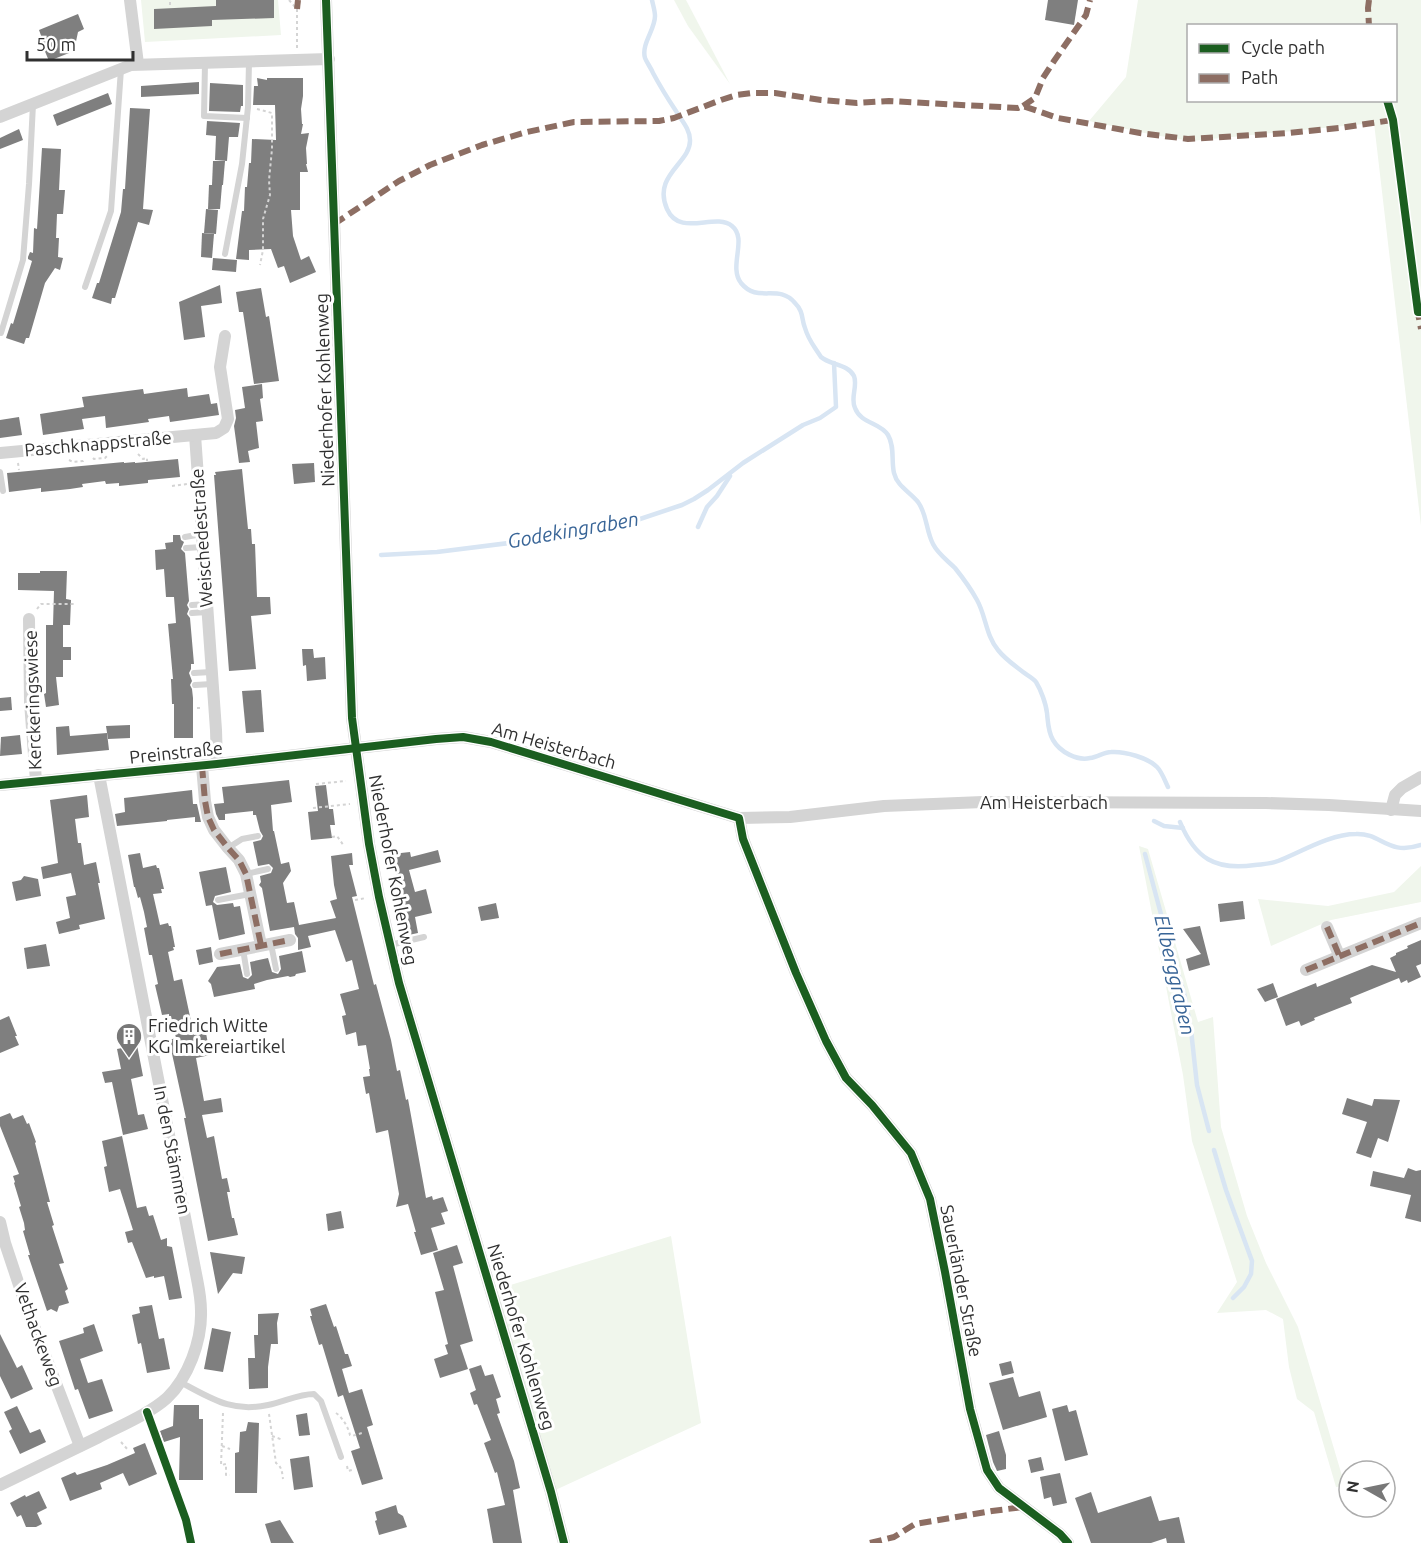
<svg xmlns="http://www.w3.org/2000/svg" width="1421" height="1543" font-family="Ubuntu,sans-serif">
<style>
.green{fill:#f0f6ec;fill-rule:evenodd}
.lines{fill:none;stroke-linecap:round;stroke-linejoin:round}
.stream{stroke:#d8e5f3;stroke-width:4.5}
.building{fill:#7f7f7f}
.path{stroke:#d4d4d4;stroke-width:2;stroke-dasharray:3 3;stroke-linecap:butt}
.lane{stroke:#d4d4d4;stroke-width:6}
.street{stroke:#d4d4d4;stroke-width:12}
.quiet{stroke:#8d6e63;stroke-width:6;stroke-dasharray:12 6;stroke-linecap:butt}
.cycleway-casing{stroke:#fff;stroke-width:11}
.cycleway{stroke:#1b5e20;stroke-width:8}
.labels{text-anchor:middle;stroke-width:6;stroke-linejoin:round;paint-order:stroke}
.street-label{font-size:18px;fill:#303030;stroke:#fff}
.poi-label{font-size:18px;fill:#303030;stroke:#fff;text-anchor:start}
.water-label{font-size:20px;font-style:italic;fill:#396597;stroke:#fff}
</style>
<rect width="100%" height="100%" fill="#fff"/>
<!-- green -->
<g class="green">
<path d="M 141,0 L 278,0 L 281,35 L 145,42 Z"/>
<path d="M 674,0 L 686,0 L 730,84 L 688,26 Z"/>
<path d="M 1138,0 L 1421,0 L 1421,526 L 1374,123 L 1191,141 L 1154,135 L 1089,121 L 1126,77 ZM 1188,26 L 1396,26 L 1396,100 L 1188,100 Z"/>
<path d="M 1139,846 L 1148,849 L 1198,1022 L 1213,1017 L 1221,1127 L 1247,1216 L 1266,1263 L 1298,1327 L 1345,1486 L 1336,1487 L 1314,1412 L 1297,1399 L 1289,1367 L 1283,1319 L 1266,1310 L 1217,1313 L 1237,1282 L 1192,1141 L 1183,1075 Z"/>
<path d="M 1421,866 L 1421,902 L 1331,920 L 1271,946 L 1258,899 L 1328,906 L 1394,892 Z"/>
<path d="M 671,1236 L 701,1423 L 551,1492 L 491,1291 Z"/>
</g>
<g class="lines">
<!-- stream -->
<g class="stream">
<path d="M 652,0 C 653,5 655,11 655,16 C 655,30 641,44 645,58 C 647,63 651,68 653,73 C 660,86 668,99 676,111 C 681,120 690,129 690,140 C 691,163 652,175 667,209 C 680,238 715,212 732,226 C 748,239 728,266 741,283 C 758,304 778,283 795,303 C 804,312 801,318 805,328 C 807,335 811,342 815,348 C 817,351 819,354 821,357 C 830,365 848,364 854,376 C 858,386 850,398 855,408 C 861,424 880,422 888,435 C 895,447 891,460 894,473 C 897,486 910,492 918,502 C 927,514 926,531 933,544 C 938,554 947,560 955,568 C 963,578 971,589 977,600 C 986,616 986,636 998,650 C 1005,659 1014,665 1023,672 C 1027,675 1033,678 1036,682 C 1041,690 1046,704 1047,713 C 1048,722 1048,732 1053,740 C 1060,752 1077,761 1090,758 C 1098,757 1104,752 1111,752 C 1125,751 1148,758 1157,767 C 1162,772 1165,781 1168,787"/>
<path d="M 698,527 L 707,507 L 717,496 L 730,476"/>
<path d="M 381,555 L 437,552 L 533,540 L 619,526 L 682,505 L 694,499 L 708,490 L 743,463 L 803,425 L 820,418 L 836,407 L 834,363"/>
<path d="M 1154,821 L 1164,826 L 1183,828"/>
<path d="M 1180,822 C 1195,858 1215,871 1255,865 C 1263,864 1271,864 1278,861 C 1301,852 1330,834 1356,834 C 1382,833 1387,856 1421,845"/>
<path d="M 1145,854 L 1171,952 L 1184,993 L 1191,1030 L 1197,1085 L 1209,1131"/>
<path d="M 1214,1150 L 1226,1190 L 1252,1261 L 1251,1274 L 1244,1287 L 1233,1298"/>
</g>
</g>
<!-- building -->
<g class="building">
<path d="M 216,0 L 274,0 L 274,18 L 212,20 L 212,26 L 154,29 L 154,9 L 216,6 Z"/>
<path d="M 1048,0 L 1078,0 L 1074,25 L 1045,20 Z"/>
<path d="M 78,14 L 84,29 L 78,32 L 74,51 L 49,61 L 41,42 L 43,41 L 39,30 Z"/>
<path d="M 257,78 L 267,80 L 267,78 L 303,78 L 303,96 L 301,109 L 302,124 L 303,124 L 301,134 L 309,133 L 306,148 L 307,164 L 306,164 L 308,172 L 300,172 L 300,210 L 291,210 L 293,236 L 301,260 L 309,256 L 316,272 L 290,283 L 284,266 L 278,268 L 271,249 L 249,250 L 249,260 L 236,259 L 242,211 L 244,211 L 245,187 L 247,187 L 249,163 L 251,163 L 252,139 L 276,140 L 275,105 L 253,105 L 254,86 L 258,86 Z"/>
<path d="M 199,82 L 199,94 L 141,97 L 141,86 Z"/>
<path d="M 210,83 L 243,85 L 243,106 L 241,106 L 240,112 L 209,111 Z"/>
<path d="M 108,93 L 112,104 L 57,126 L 53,115 Z"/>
<path d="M 130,108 L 150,109 L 143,209 L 153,210 L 149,225 L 138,222 L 115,298 L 112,298 L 111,304 L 92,298 L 97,283 L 99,283 L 121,212 L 123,189 L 125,189 Z"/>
<path d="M 207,121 L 240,123 L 238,137 L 229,137 L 227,161 L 215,160 L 216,136 L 206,135 Z"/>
<path d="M 19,129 L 23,140 L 0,149 L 0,138 Z"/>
<path d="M 42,148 L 61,149 L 59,190 L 65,190 L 63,214 L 57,214 L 56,238 L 59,238 L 58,257 L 63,258 L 60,270 L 55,268 L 45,283 L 29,338 L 26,338 L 24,344 L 6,338 L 11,323 L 13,324 L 32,261 L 28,259 L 28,257 L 30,252 L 33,253 L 34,228 L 37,229 Z"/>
<path d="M 213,161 L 225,161 L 223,185 L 212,185 Z"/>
<path d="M 209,185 L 222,185 L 220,209 L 208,209 Z"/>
<path d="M 206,209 L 218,210 L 216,234 L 204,233 Z"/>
<path d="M 202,233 L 214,234 L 212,258 L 201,257 Z"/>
<path d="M 213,258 L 237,260 L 236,272 L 212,270 Z"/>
<path d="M 220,285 L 222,303 L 201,306 L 205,337 L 184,340 L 179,302 Z"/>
<path d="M 261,288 L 266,317 L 269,316 L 279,381 L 254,384 L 243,312 L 239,312 L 236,292 Z"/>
<path d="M 262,384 L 263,398 L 260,399 L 263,421 L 256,422 L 259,448 L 248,451 L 250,462 L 239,463 L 234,426 L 236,418 L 235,410 L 245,408 L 242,387 Z"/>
<path d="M 187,388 L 188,397 L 209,394 L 211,404 L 217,403 L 219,415 L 170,422 L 169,416 L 148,419 L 149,422 L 106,428 L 105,416 L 82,419 L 84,429 L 43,435 L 40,414 L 84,407 L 82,397 L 143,389 L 144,394 Z"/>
<path d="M 19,417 L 22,435 L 0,438 L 0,420 Z"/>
<path d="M 178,459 L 180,477 L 148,480 L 148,483 L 119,486 L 119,483 L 106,484 L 105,481 L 82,484 L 83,487 L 70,489 L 41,492 L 41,488 L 9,492 L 7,473 L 124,462 L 124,463 L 135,462 L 135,463 Z"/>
<path d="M 314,463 L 315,482 L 294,484 L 292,464 Z"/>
<path d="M 242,469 L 248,529 L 251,529 L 252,544 L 255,544 L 257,597 L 270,597 L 271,614 L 251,616 L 256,669 L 229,671 L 214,475 L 216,475 L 215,472 Z"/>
<path d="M 173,535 L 180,535 L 181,540 L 184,542 L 181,549 L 185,553 L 189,601 L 187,605 L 189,609 L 187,614 L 190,618 L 194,664 L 191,664 L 191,669 L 189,673 L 192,681 L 190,685 L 192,689 L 193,698 L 193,738 L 174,738 L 174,704 L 172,704 L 171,679 L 173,679 L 168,624 L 176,623 L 174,597 L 166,597 L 164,569 L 156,570 L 155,550 L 166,549 L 165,543 L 173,542 Z"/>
<path d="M 40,571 L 67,571 L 66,599 L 71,600 L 70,625 L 63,625 L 63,647 L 71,647 L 71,660 L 63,660 L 63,677 L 56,677 L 59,705 L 46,707 L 44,694 L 46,693 L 46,625 L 53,625 L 54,591 L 18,590 L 18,573 L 40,573 Z"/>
<path d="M 302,649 L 313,649 L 314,658 L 325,657 L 326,679 L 307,681 L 306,665 L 303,666 Z"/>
<path d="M 261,690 L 264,732 L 246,733 L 242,691 Z"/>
<path d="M 11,697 L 12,710 L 0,711 L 0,698 Z"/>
<path d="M 130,725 L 130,738 L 108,739 L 106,726 Z"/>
<path d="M 69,726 L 70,736 L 107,733 L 109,750 L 57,755 L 56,727 Z"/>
<path d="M 20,735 L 22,754 L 0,756 L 1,737 Z"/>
<path d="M 289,780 L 292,802 L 271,805 L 273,831 L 274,831 L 281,864 L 289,862 L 291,871 L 283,883 L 287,903 L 294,902 L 299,925 L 336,918 L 330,901 L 337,899 L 334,885 L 331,856 L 352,853 L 353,865 L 349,865 L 357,896 L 352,897 L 374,985 L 376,984 L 391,1040 L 397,1071 L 400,1070 L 406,1100 L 408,1099 L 426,1198 L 432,1196 L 433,1200 L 443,1197 L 448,1211 L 441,1213 L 445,1224 L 431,1228 L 438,1250 L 421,1255 L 414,1232 L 416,1232 L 408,1204 L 396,1207 L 399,1194 L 388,1130 L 376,1133 L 369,1093 L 366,1094 L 363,1077 L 370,1076 L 369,1069 L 370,1069 L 366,1045 L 358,1046 L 356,1032 L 346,1035 L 342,1016 L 346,1015 L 340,994 L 359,989 L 352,960 L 346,962 L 335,930 L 308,936 L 311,947 L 298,950 L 298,938 L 295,934 L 294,927 L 270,931 L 262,888 L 259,885 L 261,882 L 260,876 L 271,873 L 273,868 L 269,864 L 258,866 L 253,842 L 261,840 L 263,836 L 260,831 L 256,815 L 253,815 L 253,811 L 225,814 L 225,820 L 219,820 L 216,814 L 214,804 L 224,803 L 222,787 Z"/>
<path d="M 326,785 L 329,809 L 333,809 L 335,825 L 330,825 L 332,838 L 311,840 L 308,812 L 318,811 L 315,786 Z"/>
<path d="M 192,790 L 193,804 L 197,804 L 201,822 L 195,822 L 195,817 L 167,820 L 167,821 L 117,826 L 115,814 L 125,812 L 124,798 Z"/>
<path d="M 87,795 L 89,817 L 75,819 L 78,843 L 81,843 L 84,865 L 96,862 L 100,883 L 98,883 L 105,919 L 79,925 L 80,929 L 59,934 L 56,922 L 70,918 L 66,897 L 76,895 L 71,873 L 43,879 L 41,867 L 58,863 L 50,800 Z"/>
<path d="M 438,850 L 441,862 L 409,870 L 415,892 L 426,889 L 432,913 L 415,917 L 418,933 L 399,937 L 395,920 L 401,919 L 393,883 L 398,882 L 392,854 L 410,852 L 411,857 Z"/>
<path d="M 140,853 L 143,868 L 156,865 L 157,868 L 159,868 L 164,889 L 161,889 L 162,893 L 153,894 L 160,925 L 168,923 L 169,926 L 171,926 L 175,947 L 173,947 L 174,950 L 168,952 L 174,981 L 182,979 L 194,1035 L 206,1033 L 210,1055 L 196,1058 L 204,1101 L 221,1098 L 223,1112 L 202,1115 L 207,1138 L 214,1136 L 222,1179 L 227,1178 L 230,1192 L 227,1192 L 232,1218 L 234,1218 L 238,1235 L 208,1241 L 184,1118 L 186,1118 L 169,1040 L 176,1038 L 171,1016 L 169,1016 L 169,1014 L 162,1015 L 155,985 L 158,984 L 152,955 L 149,955 L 144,928 L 147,927 L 144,912 L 140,897 L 138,898 L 135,887 L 134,887 L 128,855 Z"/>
<path d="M 226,867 L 231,892 L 215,896 L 213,902 L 217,905 L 233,903 L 234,907 L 240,906 L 245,934 L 219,940 L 212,905 L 206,906 L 199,872 Z"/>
<path d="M 24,876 L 38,879 L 41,896 L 16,901 L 12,882 L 21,880 Z"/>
<path d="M 1243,901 L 1245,919 L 1220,922 L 1218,904 Z"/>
<path d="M 496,903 L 499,918 L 481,921 L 478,907 Z"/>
<path d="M 1200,926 L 1210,965 L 1189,971 L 1186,959 L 1201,954 L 1183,929 Z"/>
<path d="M 1421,940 L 1421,964 L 1416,966 L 1421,977 L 1408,983 L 1407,980 L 1401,983 L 1399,978 L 1350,998 L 1352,1003 L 1314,1018 L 1315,1020 L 1301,1026 L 1299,1021 L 1286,1026 L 1276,999 L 1316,983 L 1317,987 L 1372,965 L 1396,972 L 1390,958 L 1396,955 L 1396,953 L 1408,948 L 1407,946 Z"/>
<path d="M 46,944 L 50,966 L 27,969 L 24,948 Z"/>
<path d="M 211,947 L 213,962 L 199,965 L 196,950 Z"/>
<path d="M 302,951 L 306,972 L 296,974 L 295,976 L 290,977 L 288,976 L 267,980 L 254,984 L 255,989 L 214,997 L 211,984 L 208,981 L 217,967 L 240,964 L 243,977 L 248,979 L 252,975 L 250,962 L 268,958 L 272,972 L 278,974 L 281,969 L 279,956 Z"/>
<path d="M 1273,983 L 1278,997 L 1265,1002 L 1257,989 Z"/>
<path d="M 9,1016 L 17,1036 L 15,1036 L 19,1045 L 0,1053 L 0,1020 Z"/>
<path d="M 137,1045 L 143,1076 L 131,1079 L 138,1115 L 144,1114 L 148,1129 L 123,1135 L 112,1082 L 105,1083 L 102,1072 L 121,1069 L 117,1049 Z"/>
<path d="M 1347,1098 L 1372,1106 L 1374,1099 L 1400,1100 L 1388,1142 L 1378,1138 L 1371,1158 L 1356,1153 L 1367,1122 L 1342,1114 Z"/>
<path d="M 10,1113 L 13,1119 L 23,1115 L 27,1124 L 29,1123 L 36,1142 L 35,1143 L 50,1202 L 47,1202 L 54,1225 L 52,1226 L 64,1263 L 59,1264 L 68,1289 L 65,1291 L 69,1303 L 59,1306 L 57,1312 L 51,1309 L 47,1311 L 28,1255 L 30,1255 L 23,1231 L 25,1230 L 24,1223 L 19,1207 L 21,1206 L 14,1183 L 15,1182 L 13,1176 L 19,1174 L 0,1126 L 0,1117 Z"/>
<path d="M 122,1136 L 137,1208 L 146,1206 L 149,1216 L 153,1215 L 161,1240 L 167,1238 L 167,1246 L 172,1247 L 182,1298 L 169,1300 L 164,1276 L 154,1278 L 154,1276 L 146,1278 L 132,1242 L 128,1243 L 125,1232 L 133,1230 L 120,1189 L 109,1192 L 104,1167 L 107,1166 L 102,1141 Z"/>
<path d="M 1408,1168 L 1416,1171 L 1421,1170 L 1421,1222 L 1405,1218 L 1411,1195 L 1370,1186 L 1373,1171 L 1404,1178 Z"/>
<path d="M 341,1211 L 344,1228 L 328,1231 L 326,1214 Z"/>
<path d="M 457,1245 L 463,1263 L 453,1266 L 473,1341 L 460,1345 L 468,1369 L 440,1378 L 434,1359 L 448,1354 L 445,1345 L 448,1344 L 435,1292 L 444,1290 L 433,1253 Z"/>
<path d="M 210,1252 L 245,1257 L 242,1274 L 233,1273 L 218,1294 Z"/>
<path d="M 326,1304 L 334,1327 L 336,1326 L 345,1354 L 348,1354 L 352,1366 L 342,1369 L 349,1393 L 362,1389 L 373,1425 L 367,1427 L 383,1479 L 362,1485 L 351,1451 L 360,1448 L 343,1395 L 338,1397 L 322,1344 L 319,1345 L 310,1316 L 312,1316 L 310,1309 Z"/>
<path d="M 152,1305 L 159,1339 L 164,1338 L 170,1369 L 147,1373 L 141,1343 L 138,1344 L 132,1315 L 140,1313 L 139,1307 Z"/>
<path d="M 279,1313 L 277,1323 L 278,1344 L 271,1344 L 268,1367 L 268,1388 L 249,1389 L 248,1358 L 255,1358 L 254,1335 L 258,1335 L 258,1314 Z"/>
<path d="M 94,1324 L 103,1351 L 80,1359 L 88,1383 L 102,1379 L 113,1411 L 89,1419 L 78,1389 L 75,1390 L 59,1341 L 84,1333 L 83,1328 Z"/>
<path d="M 212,1328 L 231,1332 L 223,1372 L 204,1369 Z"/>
<path d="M 0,1334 L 17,1368 L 22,1365 L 33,1389 L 11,1399 L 0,1376 Z"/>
<path d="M 1011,1361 L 1014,1373 L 1002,1376 L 999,1364 Z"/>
<path d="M 481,1365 L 485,1376 L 493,1374 L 501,1397 L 496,1399 L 500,1413 L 497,1414 L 514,1461 L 520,1488 L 513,1490 L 522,1543 L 493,1543 L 487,1509 L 505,1505 L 497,1472 L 495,1473 L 484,1443 L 491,1440 L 477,1404 L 474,1405 L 470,1393 L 476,1390 L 469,1369 Z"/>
<path d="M 1013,1377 L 1019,1397 L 1040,1391 L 1047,1417 L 1003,1430 L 989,1383 Z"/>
<path d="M 174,1405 L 199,1405 L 199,1419 L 203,1419 L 203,1480 L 179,1480 L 180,1437 L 164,1442 L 160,1431 L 173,1426 Z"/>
<path d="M 1067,1405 L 1069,1412 L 1076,1410 L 1088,1455 L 1065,1461 L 1052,1409 Z"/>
<path d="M 17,1406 L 30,1433 L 40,1429 L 46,1442 L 20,1454 L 9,1431 L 12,1429 L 4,1412 Z"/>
<path d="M 307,1413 L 310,1435 L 299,1436 L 296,1415 Z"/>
<path d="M 248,1422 L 259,1423 L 257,1493 L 235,1493 L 235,1453 L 239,1452 L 240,1432 L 246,1431 Z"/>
<path d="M 999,1431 L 1006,1455 L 1006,1469 L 997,1471 L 993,1462 L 986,1435 Z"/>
<path d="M 145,1443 L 157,1474 L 129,1486 L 123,1473 L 100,1483 L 102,1489 L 70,1501 L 61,1478 L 75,1472 L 77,1475 L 107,1465 L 135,1453 L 133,1448 Z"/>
<path d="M 309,1456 L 313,1487 L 294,1490 L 290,1459 Z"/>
<path d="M 1041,1457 L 1044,1470 L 1031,1473 L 1028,1460 Z"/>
<path d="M 1060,1473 L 1067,1503 L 1053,1506 L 1051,1497 L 1044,1499 L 1040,1477 Z"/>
<path d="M 39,1491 L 47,1508 L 37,1513 L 42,1524 L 36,1527 L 26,1527 L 21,1515 L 17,1517 L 10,1503 L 25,1495 L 26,1497 Z"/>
<path d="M 1091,1492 L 1098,1513 L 1151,1496 L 1159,1521 L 1179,1517 L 1185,1543 L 1167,1543 L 1166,1538 L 1151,1543 L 1091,1543 L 1075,1498 Z"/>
<path d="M 396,1505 L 398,1513 L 403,1516 L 407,1527 L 379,1535 L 375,1521 L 377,1520 L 375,1512 Z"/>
<path d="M 280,1520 L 294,1543 L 271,1543 L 265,1524 Z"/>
</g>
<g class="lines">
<!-- path -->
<g class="path">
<path d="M 289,0 L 297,9 L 297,48"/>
<path d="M 170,5 L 170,0"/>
<path d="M 257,109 L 272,113 L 272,149 L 269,180 L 270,195 L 263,219 L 263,250 L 260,265"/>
<path d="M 138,454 L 143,459 L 147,458 L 147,461"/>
<path d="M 93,458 L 94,459 L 105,458 L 107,456"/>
<path d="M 69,460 L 73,462 L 83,461 L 85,459"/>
<path d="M 18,463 L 19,470"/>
<path d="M 172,486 L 187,484"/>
<path d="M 37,609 L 41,604 L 74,604"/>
<path d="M 197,708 L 203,708"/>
<path d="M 316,784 L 346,781"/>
<path d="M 313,808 L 350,804"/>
<path d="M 332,837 L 337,836 L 344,846"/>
<path d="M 355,900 L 366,898"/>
<path d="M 223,1413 L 221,1465 L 226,1464 L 226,1475 L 230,1475"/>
<path d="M 336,1413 C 343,1418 348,1427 350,1435 L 352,1436 L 362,1433"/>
<path d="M 269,1414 L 276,1463 C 282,1467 282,1472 283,1479"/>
<path d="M 272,1436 L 283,1440"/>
<path d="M 121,1442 L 129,1451"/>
<path d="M 222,1446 L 230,1449"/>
<path d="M 347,1466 L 348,1471 L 352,1470"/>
</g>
<!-- lane -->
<g class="lane">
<path d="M 205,63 L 204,116 L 247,118"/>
<path d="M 225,254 L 242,164 L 248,107 L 249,62"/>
<path d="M 85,287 L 111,211 L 121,69"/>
<path d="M 1,333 L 23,260 L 29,184 L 33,104"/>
<path d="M 0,472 L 3,491"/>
<path d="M 185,537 L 202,534"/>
<path d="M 186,548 L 202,547"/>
<path d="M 192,605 L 207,604"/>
<path d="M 192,613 L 207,612"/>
<path d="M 194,673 L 211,672"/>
<path d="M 195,685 L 212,684"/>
<path d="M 228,848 L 242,839 L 258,836"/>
<path d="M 246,874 L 268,869"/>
<path d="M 218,900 L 250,894"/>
<path d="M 271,944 L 276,969"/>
<path d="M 390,945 L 424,937"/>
<path d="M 243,949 L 247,974"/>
<path d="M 180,1382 C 211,1398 231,1413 268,1405 C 284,1402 298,1394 314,1394 L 321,1401 L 341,1457"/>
</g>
<!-- street -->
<g class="street">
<path d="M 130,0 L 138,64"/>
<path d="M 326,0 L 352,718 L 369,844 L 379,897 L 399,983 L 551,1492 L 564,1543"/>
<path d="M 0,117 L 131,65 L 329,59"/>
<path d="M 195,435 L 216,730 L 217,764"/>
<path d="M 0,453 L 216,433 L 224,428 L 228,419 L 220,367 L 225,336"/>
<path d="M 29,619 L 30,702 L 36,781"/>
<path d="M 202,766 L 205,801 L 208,817 L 214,830 L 228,848 L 239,860 L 246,874 L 261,945"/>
<path d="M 0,785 L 217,764 L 436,739 L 463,737 L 491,742 L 739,818 L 790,817 L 884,806 L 983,802 L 1266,803 L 1329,805 L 1421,811"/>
<path d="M 1391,810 L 1395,795 L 1402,788 L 1421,777"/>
<path d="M 739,818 L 743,839 L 796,973 L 826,1041 L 846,1078 L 872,1105 L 911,1153 L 930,1199 L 945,1272 L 970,1409 L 987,1470 L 999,1488 L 1060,1534 L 1068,1543"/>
<path d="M 1327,927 L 1339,955"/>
<path d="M 220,954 L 290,940"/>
<path d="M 1306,970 L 1421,923"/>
<path d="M 0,1222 L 5,1243 L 25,1303 L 80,1446"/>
<path d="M 0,1485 C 33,1469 66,1453 99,1437 C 120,1426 149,1414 167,1398 C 188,1378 202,1341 201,1311 C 201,1300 199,1289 197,1279 L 99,775"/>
</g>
<!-- quiet -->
<g class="quiet">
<path d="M 1369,0 L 1368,8 L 1369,26"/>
<path d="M 297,9 L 298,0"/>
<path d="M 1023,106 L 1035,98 L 1043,78 L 1054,61 L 1086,15 L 1090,0"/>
<path d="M 334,224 L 399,181 L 430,165 L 482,145 L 527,132 L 574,122 L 659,121 L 674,118 L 721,100 L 737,95 L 752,93 L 775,93 L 821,100 L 857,103 L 889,101 L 1018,108 L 1023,106 L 1058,118 L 1140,133 L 1188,139 L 1288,133 L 1339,128 L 1393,120"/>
<path d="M 1417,308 L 1421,329"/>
<path d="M 202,766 L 205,801 L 208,817 L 214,830 L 228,848 L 239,860 L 246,874 L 261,945"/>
<path d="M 1327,927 L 1339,955"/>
<path d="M 220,954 L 290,940"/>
<path d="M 1306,970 L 1421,923"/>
<path d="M 870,1543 L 894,1537 L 915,1524 L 992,1511 L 1023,1507"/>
</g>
<!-- cycleway casing -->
<g class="cycleway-casing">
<g id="cycleway">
<path d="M 326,0 L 352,718 L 369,844 L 379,897 L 399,983 L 551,1492 L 564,1543"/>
<path d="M 1387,100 L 1393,120 L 1418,312 L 1421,312"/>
<path d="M 0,785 L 217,764 L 436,739 L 463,737 L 491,742 L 739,818 L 743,839 L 796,973 L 826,1041 L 846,1078 L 872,1105 L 911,1153 L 930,1199 L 945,1272 L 970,1409 L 987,1470 L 999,1488 L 1060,1534 L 1068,1543"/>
<path d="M 147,1412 L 186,1520 L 191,1543"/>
</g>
</g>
<!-- cycleway -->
<use href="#cycleway" class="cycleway"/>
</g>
<!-- icons -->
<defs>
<g id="building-pin" transform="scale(1.35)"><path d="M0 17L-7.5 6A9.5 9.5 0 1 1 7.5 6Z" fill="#787878" stroke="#fff"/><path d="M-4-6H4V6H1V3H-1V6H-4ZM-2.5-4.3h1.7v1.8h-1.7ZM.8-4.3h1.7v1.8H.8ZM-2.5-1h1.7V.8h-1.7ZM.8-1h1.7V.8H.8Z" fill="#fff"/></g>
</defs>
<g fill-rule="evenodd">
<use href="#building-pin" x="129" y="1036"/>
</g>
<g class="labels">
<!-- street labels -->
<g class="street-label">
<text transform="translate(325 390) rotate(-92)" y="6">Niederhofer Kohlenweg</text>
<text transform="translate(98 444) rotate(-5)" y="6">Paschknappstraße</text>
<text transform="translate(202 538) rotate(-94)" y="6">Weischedestraße</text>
<text transform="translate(33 700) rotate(-92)" y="6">Kerckeringswiese</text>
<text transform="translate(554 746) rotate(16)" y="6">Am Heisterbach</text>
<text transform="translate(176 753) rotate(-6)" y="6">Preinstraße</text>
<text x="1044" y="809">Am Heisterbach</text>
<text transform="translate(393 870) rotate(79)" y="6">Niederhofer Kohlenweg</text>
<text transform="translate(172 1150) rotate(79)" y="6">In den Stämmen</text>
<text transform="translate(961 1281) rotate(79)" y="6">Sauerländer Straße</text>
<text transform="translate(38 1335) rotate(70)" y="6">Vethackeweg</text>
<text transform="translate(521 1337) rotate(73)" y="6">Niederhofer Kohlenweg</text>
</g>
<!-- poi labels -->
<g class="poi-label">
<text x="148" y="1032">Friedrich Witte<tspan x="148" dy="21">KG Imkereiartikel</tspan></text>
</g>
<!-- water labels -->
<g class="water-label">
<text transform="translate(573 530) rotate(-10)" y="7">Godekingraben</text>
<text transform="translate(1175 975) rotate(77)" y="7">Ellberggraben</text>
</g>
</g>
<!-- legend -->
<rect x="1187" y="24" width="210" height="78" fill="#ffffff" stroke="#acacac" stroke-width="1.5"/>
<rect x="1199" y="44" width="30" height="9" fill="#1b5e20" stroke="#acacac" stroke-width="1.5"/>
<text x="1241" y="54" font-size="18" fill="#303030">Cycle path</text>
<rect x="1199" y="74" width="30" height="9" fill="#8d6e63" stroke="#acacac" stroke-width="1.5"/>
<text x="1241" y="84" font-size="18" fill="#303030">Path</text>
<!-- north arrow -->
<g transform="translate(1367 1489) rotate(279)"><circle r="28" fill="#ffffff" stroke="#acacac" stroke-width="1.5"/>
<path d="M0-4.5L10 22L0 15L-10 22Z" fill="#787878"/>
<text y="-9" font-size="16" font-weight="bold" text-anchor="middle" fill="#303030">N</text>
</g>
<!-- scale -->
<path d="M27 51v9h106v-9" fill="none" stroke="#303030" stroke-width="3"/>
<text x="36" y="51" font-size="18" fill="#303030" stroke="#ffffff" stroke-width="4.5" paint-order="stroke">50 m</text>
</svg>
